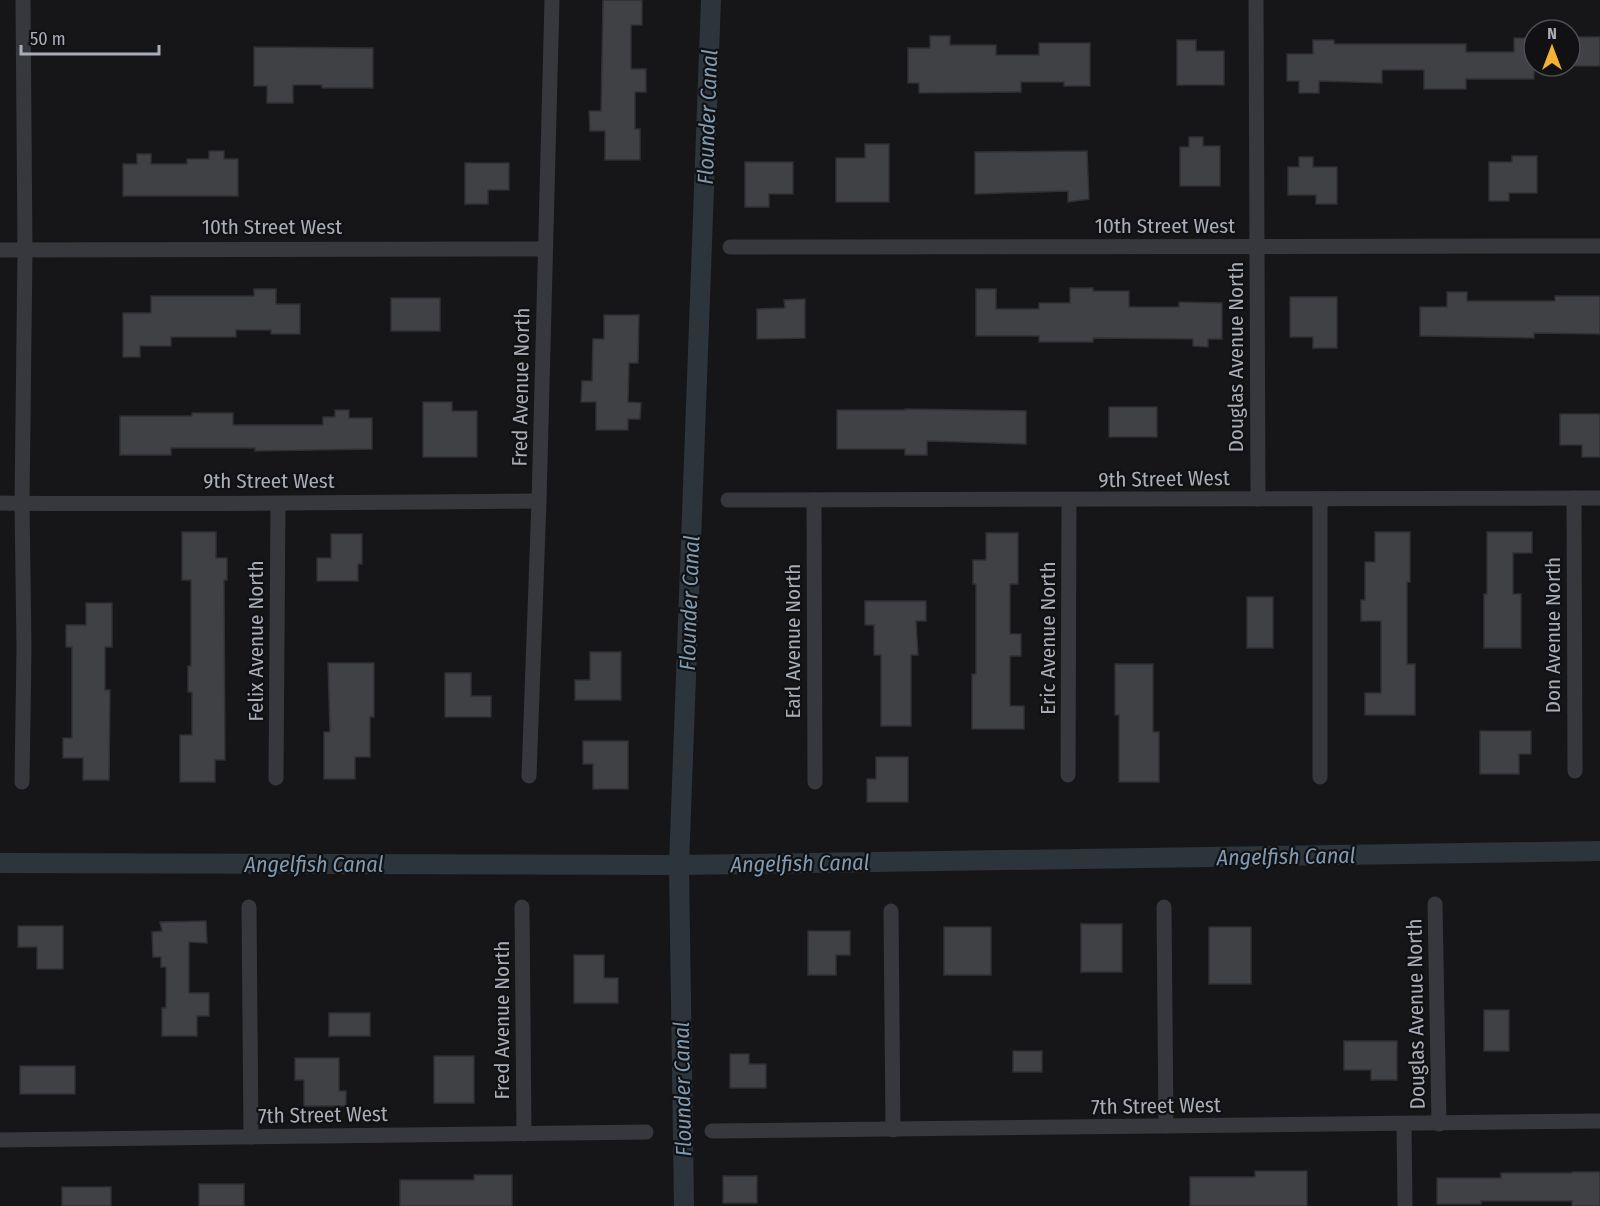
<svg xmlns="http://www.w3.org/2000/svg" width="1600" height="1206" font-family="'Fira Sans Condensed',sans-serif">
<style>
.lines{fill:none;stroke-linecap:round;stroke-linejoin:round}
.canal{stroke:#2c353c;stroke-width:20}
.building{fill:#404145;stroke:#303034;stroke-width:1.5}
.street{stroke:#37383d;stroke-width:15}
.labels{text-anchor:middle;stroke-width:4.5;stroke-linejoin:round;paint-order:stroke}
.street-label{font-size:21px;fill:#a8adb8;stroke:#111113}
.water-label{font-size:22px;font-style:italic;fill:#7f9bb3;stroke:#111113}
</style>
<rect width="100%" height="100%" fill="#161618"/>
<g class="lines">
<!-- canal -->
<g class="canal">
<path d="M 0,863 L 679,865 L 1600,851"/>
<path d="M 684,1206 L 679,865 L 711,0"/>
</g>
</g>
<!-- building -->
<g class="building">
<path d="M 603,0 L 642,0 L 642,25 L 631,25 L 631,69 L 646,69 L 646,92 L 635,92 L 635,129 L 640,129 L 640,160 L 605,160 L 605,131 L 590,131 L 589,111 L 601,111 Z"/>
<path d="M 930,36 L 950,36 L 950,45 L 996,45 L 996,55 L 1039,55 L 1039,43 L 1090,43 L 1090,86 L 1064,86 L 1064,82 L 1021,82 L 1021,92 L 919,93 L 919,83 L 908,83 L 908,48 L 930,48 Z"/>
<rect x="1570" y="37" width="30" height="29"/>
<path d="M 1514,38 L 1534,38 L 1534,79 L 1466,79 L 1466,89 L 1424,89 L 1424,70 L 1382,70 L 1382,83 L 1319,81 L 1319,93 L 1299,93 L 1299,81 L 1287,81 L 1287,54 L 1313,54 L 1313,40 L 1334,40 L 1334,44 L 1466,44 L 1466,52 L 1514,52 Z"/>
<path d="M 1177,40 L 1196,40 L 1196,51 L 1224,51 L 1224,85 L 1177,85 Z"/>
<path d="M 254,47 L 373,48 L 373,88 L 322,88 L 322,85 L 293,85 L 293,103 L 267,103 L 267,86 L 254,86 Z"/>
<path d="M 1189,137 L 1203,137 L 1203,146 L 1220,146 L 1220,186 L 1180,186 L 1180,147 L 1189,147 Z"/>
<path d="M 865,144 L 889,144 L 889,202 L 836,202 L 836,158 L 865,158 Z"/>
<path d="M 209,151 L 224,151 L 224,159 L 238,159 L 238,196 L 123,196 L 123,164 L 137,164 L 137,154 L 151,154 L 151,164 L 187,164 L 187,159 L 209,159 Z"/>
<path d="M 1087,151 L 1089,199 L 1068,202 L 1068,191 L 975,194 L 975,152 Z"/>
<path d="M 1512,156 L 1537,156 L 1537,193 L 1509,193 L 1509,201 L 1489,201 L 1489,162 L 1512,162 Z"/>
<path d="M 1299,157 L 1313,157 L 1313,167 L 1337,167 L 1337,204 L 1316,204 L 1316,195 L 1288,195 L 1288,167 L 1299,167 Z"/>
<path d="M 745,162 L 793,162 L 793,194 L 769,194 L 769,207 L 745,207 Z"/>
<path d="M 465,163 L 509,163 L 509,190 L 488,190 L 488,204 L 465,204 Z"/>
<path d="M 1070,288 L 1093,288 L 1093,291 L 1129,291 L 1129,307 L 1179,307 L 1179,302 L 1222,303 L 1222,339 L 1208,339 L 1208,347 L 1193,346 L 1193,339 L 1093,338 L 1093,342 L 1039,342 L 1039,336 L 976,336 L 976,289 L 996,289 L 996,309 L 1039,309 L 1039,303 L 1070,303 Z"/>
<path d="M 254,289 L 276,289 L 276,304 L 300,304 L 300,334 L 271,334 L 271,330 L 236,330 L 236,337 L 171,337 L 171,346 L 140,346 L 140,357 L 123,357 L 123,313 L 151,313 L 151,296 L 254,296 Z"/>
<path d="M 1447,292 L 1467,292 L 1467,301 L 1555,301 L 1555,296 L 1600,296 L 1600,334 L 1534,333 L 1534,338 L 1420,336 L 1420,307 L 1447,307 Z"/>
<path d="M 1290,297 L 1337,297 L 1337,348 L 1313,348 L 1313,337 L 1290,337 Z"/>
<rect x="391" y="298" width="49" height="33"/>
<path d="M 805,299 L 805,338 L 757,339 L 757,309 L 785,308 L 784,300 Z"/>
<path d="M 604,315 L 639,315 L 638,363 L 629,363 L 628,402 L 641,403 L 640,419 L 628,419 L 628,430 L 596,430 L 596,402 L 581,402 L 582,381 L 592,381 L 593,339 L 604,339 Z"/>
<path d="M 423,402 L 452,402 L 452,411 L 477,411 L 477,457 L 423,457 Z"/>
<rect x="1109" y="407" width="48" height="30"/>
<path d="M 905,409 L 1026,411 L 1026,444 L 927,441 L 927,455 L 905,455 L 905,449 L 837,449 L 837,410 L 905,410 Z"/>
<path d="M 335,410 L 349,410 L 349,418 L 372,418 L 372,449 L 255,451 L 255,448 L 171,448 L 171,455 L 120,455 L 120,416 L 192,416 L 192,413 L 233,413 L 233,425 L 323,425 L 323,417 L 335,417 Z"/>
<path d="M 1560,414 L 1600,414 L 1600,457 L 1582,457 L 1582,445 L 1560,445 Z"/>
<path d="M 182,532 L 216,532 L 216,558 L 227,558 L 227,580 L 224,580 L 225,760 L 215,760 L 215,782 L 180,782 L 180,735 L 192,735 L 192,692 L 188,692 L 188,666 L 191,666 L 191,580 L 182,580 Z"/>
<path d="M 1375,532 L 1410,532 L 1410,582 L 1407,582 L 1407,664 L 1415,664 L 1415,715 L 1365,715 L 1365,693 L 1381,693 L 1381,621 L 1361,621 L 1361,600 L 1365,600 L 1365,562 L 1375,562 Z"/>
<path d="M 1487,532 L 1532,532 L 1532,553 L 1513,553 L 1513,594 L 1521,594 L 1521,648 L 1484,648 L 1484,594 L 1487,594 Z"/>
<path d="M 986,533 L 1018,533 L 1018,584 L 1010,584 L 1010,634 L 1021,634 L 1021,656 L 1010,656 L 1010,706 L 1024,706 L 1024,729 L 972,729 L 972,674 L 976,674 L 976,584 L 973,584 L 973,560 L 986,560 Z"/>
<path d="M 331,534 L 362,534 L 362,564 L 358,564 L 358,581 L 317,581 L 317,558 L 331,558 Z"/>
<rect x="1247" y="597" width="26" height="51"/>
<path d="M 865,601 L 926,601 L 926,621 L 916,621 L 918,655 L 911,655 L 911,726 L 881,726 L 881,655 L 874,655 L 874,625 L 865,625 Z"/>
<path d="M 86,603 L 112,603 L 112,647 L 105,647 L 105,690 L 110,690 L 109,780 L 83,780 L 83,758 L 63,758 L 63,738 L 72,738 L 72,647 L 66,647 L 66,625 L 86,625 Z"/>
<path d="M 590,652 L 621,652 L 621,700 L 575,700 L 575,680 L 590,680 Z"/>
<path d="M 328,663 L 374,663 L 374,717 L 370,717 L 370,757 L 355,757 L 355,779 L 324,779 L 324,732 L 330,732 Z"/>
<path d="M 1115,664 L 1153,664 L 1153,732 L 1159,732 L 1159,782 L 1119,782 L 1119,715 L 1115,715 Z"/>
<path d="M 445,673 L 471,673 L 471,696 L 491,696 L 491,717 L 445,717 Z"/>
<path d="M 1480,731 L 1531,731 L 1531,754 L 1519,754 L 1519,774 L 1480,774 Z"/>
<path d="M 583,741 L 628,741 L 628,789 L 593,789 L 593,764 L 583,764 Z"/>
<path d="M 876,757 L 908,757 L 908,802 L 867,802 L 867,779 L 876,779 Z"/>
<path d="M 206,921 L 207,943 L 189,942 L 189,993 L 209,993 L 209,1016 L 197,1016 L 197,1036 L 162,1036 L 162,1008 L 166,1008 L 166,967 L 161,967 L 161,957 L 153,957 L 152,932 L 162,931 L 160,922 Z"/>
<rect x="1081" y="924" width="41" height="48"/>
<path d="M 18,926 L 63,926 L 63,969 L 37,969 L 37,947 L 18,947 Z"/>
<rect x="944" y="927" width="47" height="48"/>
<rect x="1209" y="927" width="42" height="57"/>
<path d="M 808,931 L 850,931 L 850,955 L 836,955 L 836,975 L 808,975 Z"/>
<path d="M 574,955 L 604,955 L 604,978 L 618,978 L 618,1003 L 574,1003 Z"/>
<rect x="1484" y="1010" width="25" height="41"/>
<rect x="329" y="1013" width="41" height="23"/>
<path d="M 1344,1041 L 1397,1041 L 1397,1080 L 1371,1080 L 1371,1070 L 1344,1070 Z"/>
<rect x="1013" y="1051" width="29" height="21"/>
<path d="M 730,1054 L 749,1054 L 749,1064 L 766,1064 L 766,1088 L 730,1088 Z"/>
<rect x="434" y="1056" width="40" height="47"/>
<path d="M 295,1058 L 339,1058 L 339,1091 L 346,1091 L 346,1106 L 304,1106 L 304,1080 L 295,1080 Z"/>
<rect x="20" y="1066" width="55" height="28"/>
<path d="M 1255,1171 L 1307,1171 L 1307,1206 L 1190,1206 L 1190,1177 L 1255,1177 Z"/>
<path d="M 1572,1172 L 1600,1172 L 1600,1206 L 1572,1206 L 1572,1201 L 1481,1201 L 1481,1204 L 1437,1204 L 1437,1178 L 1501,1178 L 1501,1173 L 1572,1173 Z"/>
<path d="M 474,1175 L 512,1175 L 512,1206 L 400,1206 L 400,1180 L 474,1180 Z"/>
<rect x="723" y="1176" width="34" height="27"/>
<rect x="199" y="1184" width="45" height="22"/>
<rect x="62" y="1187" width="49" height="19"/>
</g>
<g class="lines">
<!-- street -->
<g class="street">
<path d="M 1256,0 L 1258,499"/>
<path d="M 730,247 L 1600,246"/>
<path d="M 0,250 L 545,249"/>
<path d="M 1574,498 L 1575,771"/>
<path d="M 728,500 L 1600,498"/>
<path d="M 814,500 L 815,782"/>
<path d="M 0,503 C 180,505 359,502 539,501"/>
<path d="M 1068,775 L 1069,501"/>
<path d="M 529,776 L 539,501 L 552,0"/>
<path d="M 1320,777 L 1320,499"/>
<path d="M 276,778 L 278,504"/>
<path d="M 22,782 L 24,648 L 22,503 L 25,250 L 23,0"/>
<path d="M 1435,904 L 1439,1124"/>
<path d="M 249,907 L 251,1137"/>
<path d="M 522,907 L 524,1134"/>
<path d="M 1164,907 L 1166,1126"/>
<path d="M 891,911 L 893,1130"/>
<path d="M 1404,1125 L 1405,1206"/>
<path d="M 712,1131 L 1600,1121"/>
<path d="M 0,1140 L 646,1132"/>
</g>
</g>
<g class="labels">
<!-- street labels -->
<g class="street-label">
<text x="1165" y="233">10th Street West</text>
<text x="272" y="234">10th Street West</text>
<text transform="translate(1236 357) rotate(-90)" y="7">Douglas Avenue North</text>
<text transform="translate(521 387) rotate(-89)" y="7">Fred Avenue North</text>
<text transform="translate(1164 479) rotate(-1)" y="7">9th Street West</text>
<text x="269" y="488">9th Street West</text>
<text transform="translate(1553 635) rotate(-90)" y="7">Don Avenue North</text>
<text transform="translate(1048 638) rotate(-90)" y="7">Eric Avenue North</text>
<text transform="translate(256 641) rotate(-90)" y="7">Felix Avenue North</text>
<text transform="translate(793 641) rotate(-90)" y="7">Earl Avenue North</text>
<text transform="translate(1416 1014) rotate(-91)" y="7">Douglas Avenue North</text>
<text transform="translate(502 1020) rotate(-90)" y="7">Fred Avenue North</text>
<text transform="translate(1156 1106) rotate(-1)" y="7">7th Street West</text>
<text transform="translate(323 1115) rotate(-1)" y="7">7th Street West</text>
</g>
<!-- water labels -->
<g class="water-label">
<text transform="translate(707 117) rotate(-88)" y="8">Flounder Canal</text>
<text transform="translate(689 603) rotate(-88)" y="8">Flounder Canal</text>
<text transform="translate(1286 856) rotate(-1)" y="8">Angelfish Canal</text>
<text transform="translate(800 863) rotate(-1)" y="8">Angelfish Canal</text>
<text x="314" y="872">Angelfish Canal</text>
<text transform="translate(682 1089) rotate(-91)" y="8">Flounder Canal</text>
</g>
</g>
<!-- north arrow -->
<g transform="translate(1552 48)"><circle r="28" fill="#111113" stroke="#4d4f55" stroke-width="1.5"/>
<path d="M0-4.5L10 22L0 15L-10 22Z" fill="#f2b134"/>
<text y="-9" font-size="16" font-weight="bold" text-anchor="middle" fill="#a8adb8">N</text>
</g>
<!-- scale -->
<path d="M21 45v9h138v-9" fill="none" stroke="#a8adb8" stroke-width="3"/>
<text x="30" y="45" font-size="18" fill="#a8adb8" stroke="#111113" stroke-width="4.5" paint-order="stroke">50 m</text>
</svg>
